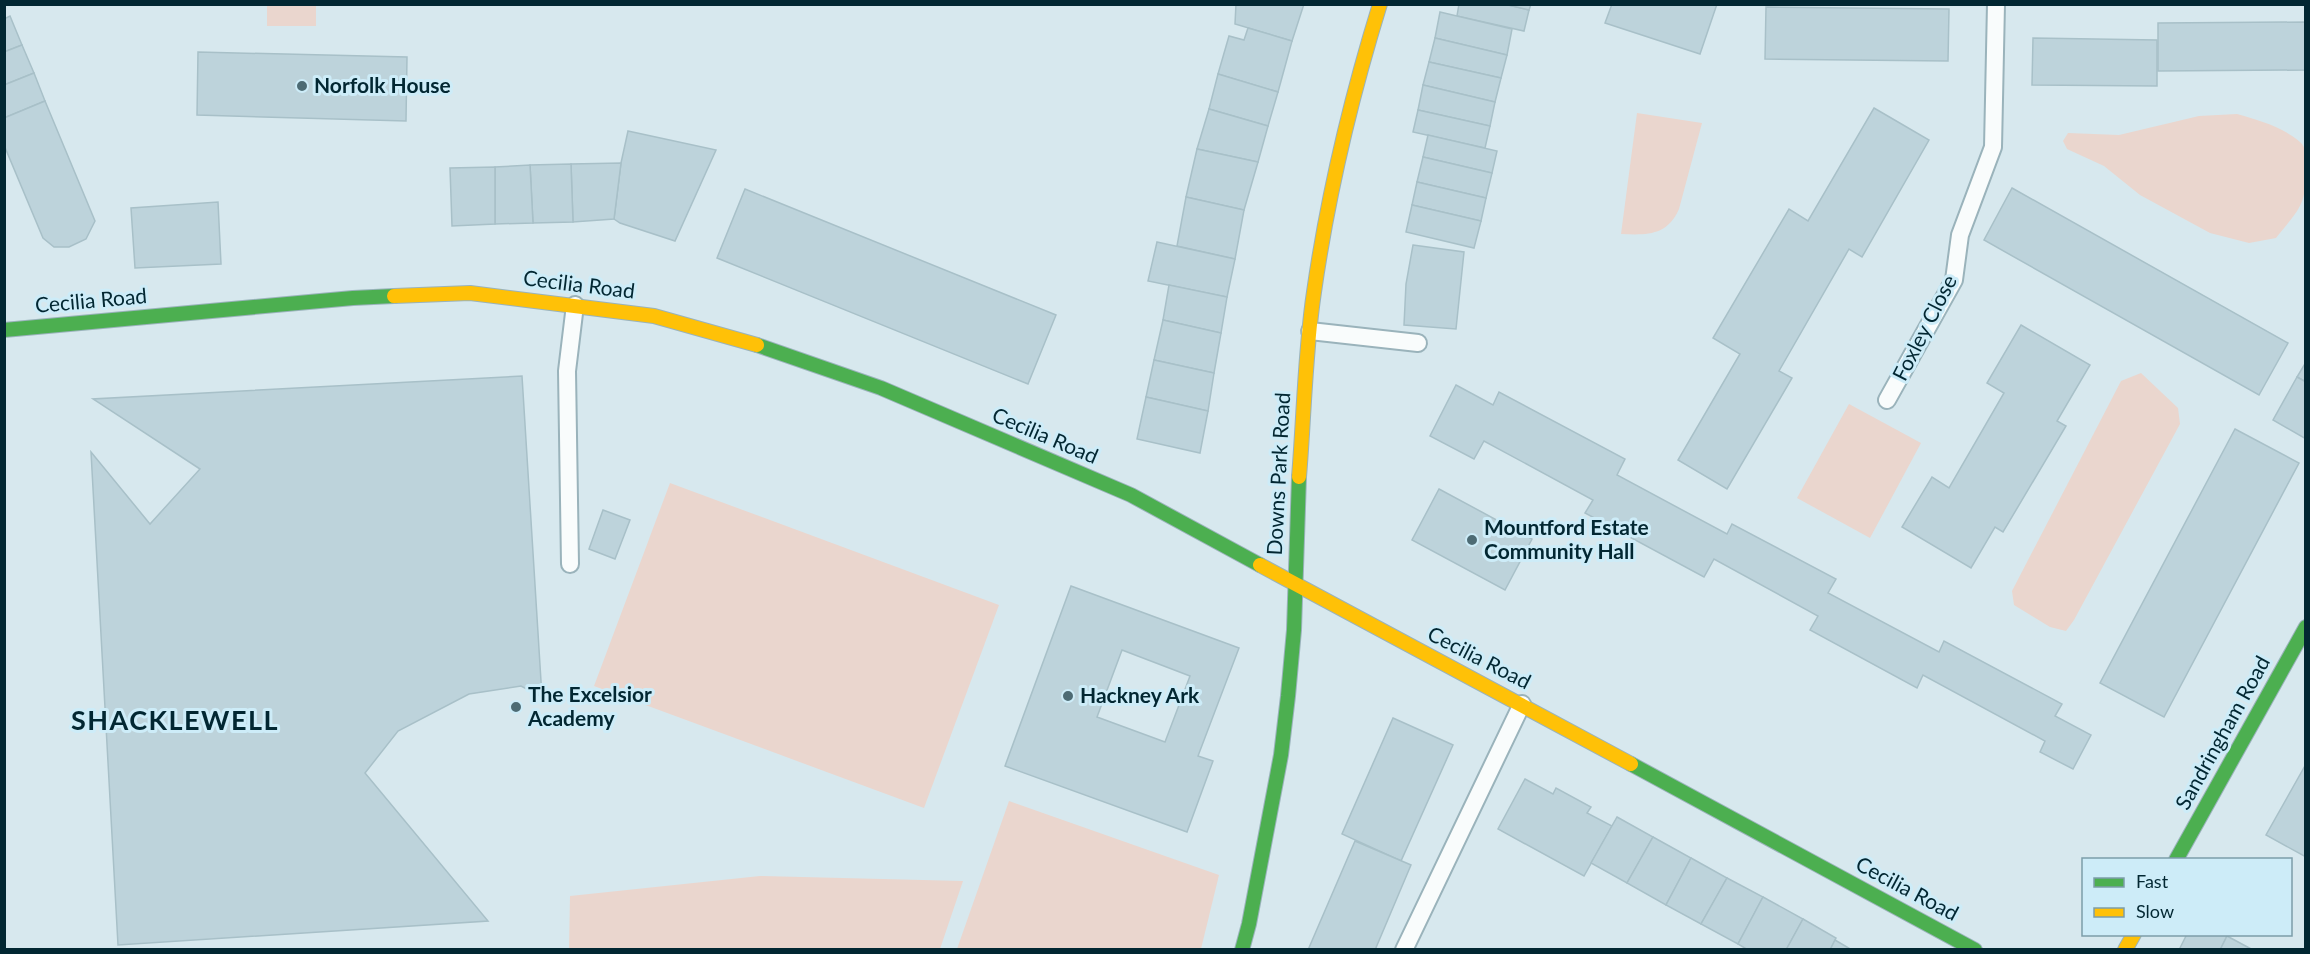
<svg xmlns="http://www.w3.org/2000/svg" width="2310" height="954" font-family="Lato,sans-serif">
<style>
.green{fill:#ead6ce}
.building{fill:#bdd3db;stroke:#a8c0c8;stroke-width:1.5;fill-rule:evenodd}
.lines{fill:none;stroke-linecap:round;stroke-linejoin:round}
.lane-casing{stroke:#9ab3bb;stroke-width:20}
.fast-casing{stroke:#9ab3bb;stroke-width:16}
.slow-casing{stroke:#9ab3bb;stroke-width:16}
.lane{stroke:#f9fcfc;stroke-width:16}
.fast{stroke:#4caf50;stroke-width:14}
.slow{stroke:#ffc107;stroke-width:14}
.poi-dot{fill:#4d6b74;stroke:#cdecf8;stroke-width:2}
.labels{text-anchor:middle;stroke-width:6;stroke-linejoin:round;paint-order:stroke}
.poi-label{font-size:21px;font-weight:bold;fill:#022732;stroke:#cdecf8;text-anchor:start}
.street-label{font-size:21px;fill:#022732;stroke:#cdecf8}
.district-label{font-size:27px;font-weight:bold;letter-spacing:1.5px;fill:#022732;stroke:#cdecf8}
</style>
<rect width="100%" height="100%" fill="#d7e8ee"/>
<!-- green -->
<g class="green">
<rect x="267" y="5" width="49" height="21"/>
<path d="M 1637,113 L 1702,123 L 1679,209 C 1667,236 1647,235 1621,234 Z"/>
<path d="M 2237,114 C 2258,120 2283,127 2300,142 C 2306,147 2306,156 2306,164 C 2306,205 2302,206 2276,238 L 2249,243 L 2210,233 L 2140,195 L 2104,166 L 2067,149 L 2063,141 L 2068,133 L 2119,135 L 2199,116 Z"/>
<path d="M 2141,373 L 2178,408 L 2180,424 L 2074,620 L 2066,631 L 2050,627 L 2014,605 L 2012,591 L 2121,381 Z"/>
<path d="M 1849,404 L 1921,443 L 1870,538 L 1797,498 Z"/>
<path d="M 670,483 L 999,605 L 924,808 L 594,686 Z"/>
<path d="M 1009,801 L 1219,875 L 1201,949 L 957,949 Z"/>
<path d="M 760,876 L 963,881 L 940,949 L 569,949 L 570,896 Z"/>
</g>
<!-- building -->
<g class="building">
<path d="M 1236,4 L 1304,4 L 1292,41 L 1235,24 Z"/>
<path d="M 1459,4 L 1504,4 L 1529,10 L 1524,31 L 1457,16 Z"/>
<path d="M 1504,4 L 1531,4 L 1529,10 Z"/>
<path d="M 1612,4 L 1717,4 L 1700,54 L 1605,23 Z"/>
<path d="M 1766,7 L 1949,9 L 1948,61 L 1765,59 Z"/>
<path d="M 1440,12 L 1512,29 L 1507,55 L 1435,38 Z"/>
<path d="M 10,16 L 22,45 L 4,52 L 4,19 Z"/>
<path d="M 2306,22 L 2306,70 L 2158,71 L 2158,23 Z"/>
<path d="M 1248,28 L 1292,41 L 1278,92 L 1218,74 L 1229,36 L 1244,40 Z"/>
<path d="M 1435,38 L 1507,55 L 1501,78 L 1429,62 Z"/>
<path d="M 2033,38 L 2157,40 L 2157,86 L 2032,85 Z"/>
<path d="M 22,45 L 34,73 L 4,85 L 4,52 Z"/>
<path d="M 198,52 L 407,57 L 406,121 L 197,115 Z"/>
<path d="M 1429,62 L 1501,78 L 1495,102 L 1423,85 Z"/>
<path d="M 34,73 L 45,101 L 4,118 L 4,85 Z"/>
<path d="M 1218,74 L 1278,92 L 1268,126 L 1209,109 Z"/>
<path d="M 1423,85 L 1495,102 L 1490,126 L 1418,110 Z"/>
<path d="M 45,101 L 95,221 L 86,239 L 69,247 L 54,247 L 43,238 L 4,145 L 4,118 Z"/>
<path d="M 1874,108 L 1929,140 L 1862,257 L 1849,249 L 1779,371 L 1792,378 L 1727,489 L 1678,460 L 1740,354 L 1713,338 L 1789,209 L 1808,221 Z"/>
<path d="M 1209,109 L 1268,126 L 1258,162 L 1197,149 Z"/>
<path d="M 1418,110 L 1490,126 L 1485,148 L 1413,132 Z"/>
<path d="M 628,131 L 716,150 L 675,241 L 620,223 L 614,219 L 621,163 Z"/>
<path d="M 1428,135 L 1497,151 L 1492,173 L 1423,157 Z"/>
<path d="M 1197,149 L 1258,162 L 1244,210 L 1186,197 Z"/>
<path d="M 1423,157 L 1492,173 L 1486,198 L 1417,182 Z"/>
<path d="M 621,163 L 614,219 L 573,222 L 571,164 Z"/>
<path d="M 571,164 L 573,222 L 533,223 L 530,165 Z"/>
<path d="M 530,165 L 533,223 L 495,224 L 495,167 Z"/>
<path d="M 495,167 L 495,224 L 452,226 L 450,168 Z"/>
<path d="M 1417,182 L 1486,198 L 1481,221 L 1412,205 Z"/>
<path d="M 2012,188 L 2288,343 L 2259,395 L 1984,240 Z"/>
<path d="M 745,189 L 1056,315 L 1028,384 L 717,258 Z"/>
<path d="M 1186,197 L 1244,210 L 1235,259 L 1177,246 Z"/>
<path d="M 218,202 L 221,264 L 135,268 L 131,208 Z"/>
<path d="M 1412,205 L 1481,221 L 1474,248 L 1406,232 Z"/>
<path d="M 1157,242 L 1235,259 L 1227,297 L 1148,281 Z"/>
<path d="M 1413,245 L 1464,252 L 1456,329 L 1404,325 L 1406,284 Z"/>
<path d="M 1169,285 L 1227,297 L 1221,333 L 1163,320 Z"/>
<path d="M 1163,320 L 1221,333 L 1214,373 L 1154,360 Z"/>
<path d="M 2021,325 L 2090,365 L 2057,421 L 2066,426 L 2003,532 L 1995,527 L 1971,568 L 1902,527 L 1932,477 L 1949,488 L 2004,393 L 1987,383 Z"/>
<path d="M 1154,360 L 1214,373 L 1208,411 L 1146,397 Z"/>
<path d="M 2306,362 L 2306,382 L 2297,377 Z"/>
<path d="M 522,376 L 542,697 L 521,686 L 469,694 L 398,731 L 365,773 L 488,921 L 118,945 L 91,452 L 150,524 L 200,469 L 93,399 Z"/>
<path d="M 2297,377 L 2306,382 L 2306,439 L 2273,420 Z"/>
<path d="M 1456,385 L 1493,405 L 1499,392 L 1625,459 L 1617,475 L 1727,534 L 1732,524 L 1836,579 L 1828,593 L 1939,652 L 1944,641 L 2062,704 L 2055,716 L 2091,735 L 2073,769 L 2040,752 L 2045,741 L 1923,675 L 1917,688 L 1810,630 L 1818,616 L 1714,559 L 1704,577 L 1585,513 L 1593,500 L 1484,441 L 1474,459 L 1430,436 Z"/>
<path d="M 1146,397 L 1208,411 L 1200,453 L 1137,439 Z"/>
<path d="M 2235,429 L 2299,463 L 2164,717 L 2100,683 Z"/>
<path d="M 1439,489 L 1532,539 L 1505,590 L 1412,540 Z"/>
<path d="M 603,510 L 630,520 L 615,559 L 589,549 Z"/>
<path d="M 1071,586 L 1239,648 L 1198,756 L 1213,761 L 1187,832 L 1005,766 ZM 1122,650 L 1190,676 L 1165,742 L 1097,717 Z"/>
<path d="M 1393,718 L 1453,745 L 1401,861 L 1342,834 Z"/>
<path d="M 2306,764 L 2306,857 L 2266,835 Z"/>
<path d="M 1525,779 L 1553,794 L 1556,788 L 1591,807 L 1587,813 L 1612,826 L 1584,876 L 1498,829 Z"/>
<path d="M 1617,817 L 1653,837 L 1627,883 L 1591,863 Z"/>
<path d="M 1653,837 L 1691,858 L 1666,905 L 1627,883 Z"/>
<path d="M 1355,841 L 1411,865 L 1375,950 L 1308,950 Z"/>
<path d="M 1691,858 L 1727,878 L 1701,924 L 1666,905 Z"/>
<path d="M 1727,878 L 1763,897 L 1738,944 L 1701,924 Z"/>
<path d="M 1763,897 L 1803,919 L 1786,950 L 1748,950 L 1738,944 Z"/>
<path d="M 1803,919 L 1836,938 L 1830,950 L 1786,950 Z"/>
<path d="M 2187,934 L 2225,934 L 2227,936 L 2220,950 L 2179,950 Z"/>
<path d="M 2227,936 L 2253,950 L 2220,950 Z"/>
<path d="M 1835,940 L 1852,950 L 1830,950 Z"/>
</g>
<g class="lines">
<!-- lane casing -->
<g class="lane-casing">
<g id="lane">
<path d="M 1310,331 L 1418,343"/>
<path d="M 1887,400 L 1954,280 L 1960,235 L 1993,147 L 1996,4"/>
<path d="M 570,564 L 567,371 L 575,305"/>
<path d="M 1404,950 L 1522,704"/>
</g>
</g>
<!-- fast casing -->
<g class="fast-casing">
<g id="fast">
<path d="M 4,330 L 353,298 L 394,296"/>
<path d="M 757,345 L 881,388 L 1131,495 L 1260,565"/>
<path d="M 1631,764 L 1975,950"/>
<path d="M 2176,860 L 2306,627"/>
<path d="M 1242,950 L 1249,924 L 1281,755 L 1288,696 L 1294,630 L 1299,477"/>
</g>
</g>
<!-- slow casing -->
<g class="slow-casing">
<g id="slow">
<path d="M 394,296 L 470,293 L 654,316 L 757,345"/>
<path d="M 1299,477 C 1304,417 1305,351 1314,292 C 1328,194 1351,98 1380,4"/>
<path d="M 1260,565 L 1631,764"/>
<path d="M 2125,950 L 2134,934"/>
</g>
</g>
<!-- lane -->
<use href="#lane" class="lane"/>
<!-- fast -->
<use href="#fast" class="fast"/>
<!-- slow -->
<use href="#slow" class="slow"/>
</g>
<!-- markers -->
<g class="poi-dot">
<circle cx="302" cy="86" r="6"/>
<circle cx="1472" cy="540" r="6"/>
<circle cx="1068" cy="696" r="6"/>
<circle cx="516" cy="707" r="6"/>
</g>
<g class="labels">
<!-- poi labels -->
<g class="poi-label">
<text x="314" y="93">Norfolk House</text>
<text x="1484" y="535">Mountford Estate<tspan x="1484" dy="24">Community Hall</tspan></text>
<text x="528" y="702">The Excelsior<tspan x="528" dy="24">Academy</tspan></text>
<text x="1080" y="703">Hackney Ark</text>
</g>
<!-- street labels -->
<g class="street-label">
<text transform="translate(579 285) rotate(7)" y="7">Cecilia Road</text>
<text transform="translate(91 301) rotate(-5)" y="7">Cecilia Road</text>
<text transform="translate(1925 328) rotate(-63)" y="7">Foxley Close</text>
<text transform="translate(1045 436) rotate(23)" y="7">Cecilia Road</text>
<text transform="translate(1279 474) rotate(-87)" y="7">Downs Park Road</text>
<text transform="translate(1479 658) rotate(27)" y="7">Cecilia Road</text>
<text transform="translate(2223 733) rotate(-61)" y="7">Sandringham Road</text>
<text transform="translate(1907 889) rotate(28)" y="7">Cecilia Road</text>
</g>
<!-- district labels -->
<g class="district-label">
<text x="175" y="730">SHACKLEWELL</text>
</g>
</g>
<!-- border -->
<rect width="2310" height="954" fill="none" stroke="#022732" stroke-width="12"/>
<!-- legend -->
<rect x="2082" y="858" width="210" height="78" fill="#cdecf8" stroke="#7c9da9" stroke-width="1.5"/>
<rect x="2094" y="878" width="30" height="9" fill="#4caf50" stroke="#7c9da9" stroke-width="1.5"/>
<text x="2136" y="888" font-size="18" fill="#022732">Fast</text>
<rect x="2094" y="908" width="30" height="9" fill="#ffc107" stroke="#7c9da9" stroke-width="1.5"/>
<text x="2136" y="918" font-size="18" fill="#022732">Slow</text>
</svg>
